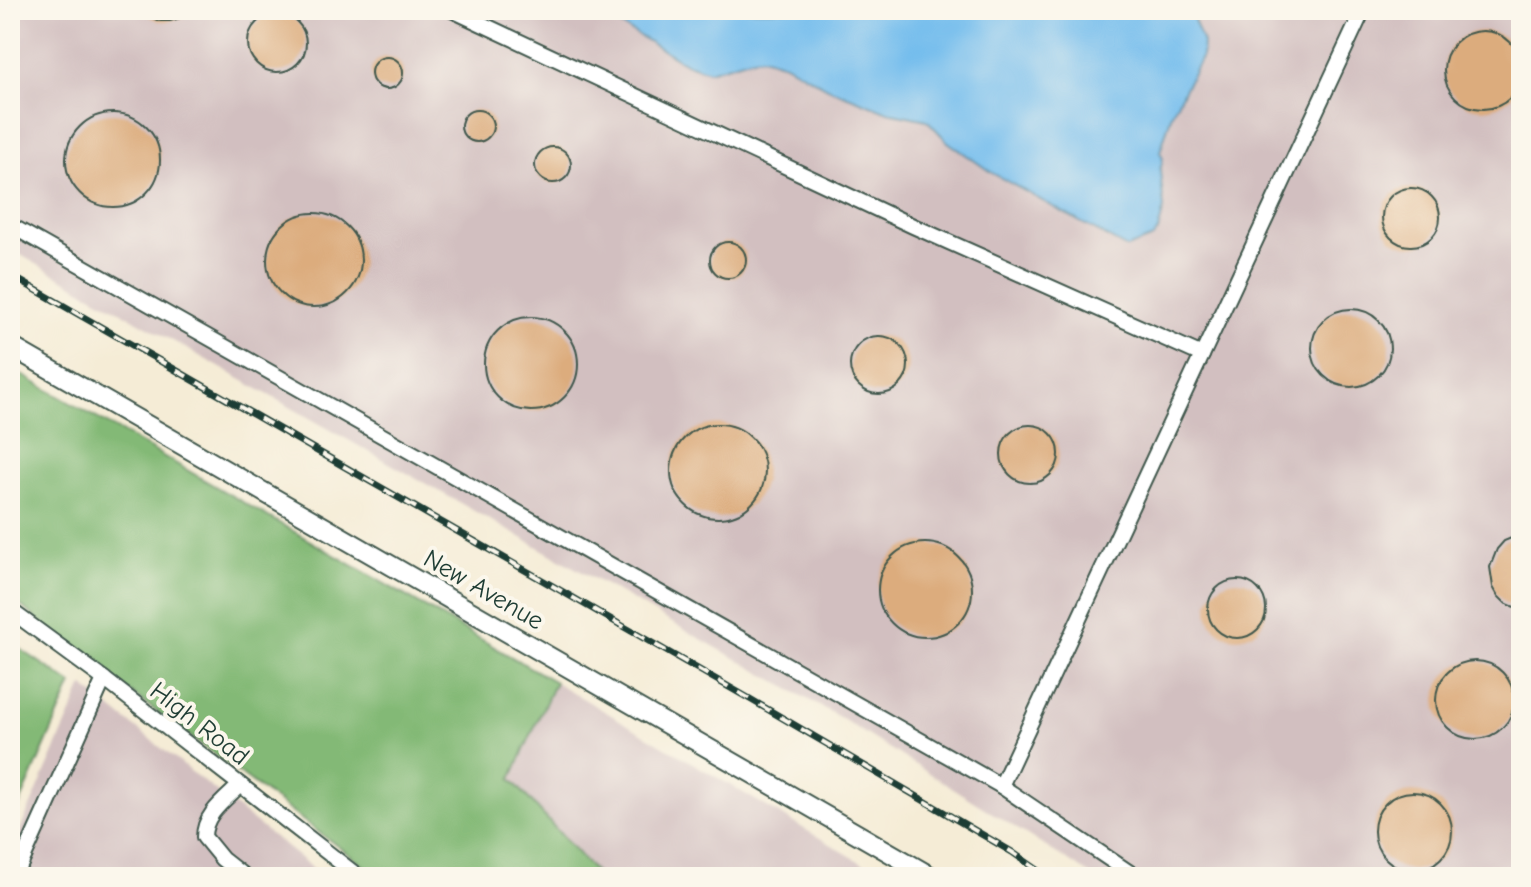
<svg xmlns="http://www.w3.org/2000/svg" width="1531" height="887" font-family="'Comic Neue',sans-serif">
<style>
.industrial{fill:#d2bfc0}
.forest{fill:#83b976;stroke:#517b55;stroke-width:2}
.water{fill:#75bded;stroke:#4a7d90;stroke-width:2}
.building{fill:#dcac7d}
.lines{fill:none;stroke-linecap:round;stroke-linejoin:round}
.minor-casing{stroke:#3f574c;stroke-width:18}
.major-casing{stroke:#3f574c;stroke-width:22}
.minor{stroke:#fff;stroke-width:14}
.major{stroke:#fff;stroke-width:18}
.rail-casing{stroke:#1f3d34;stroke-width:7}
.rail{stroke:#fbf7ec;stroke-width:4;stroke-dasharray:12;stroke-linecap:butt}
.labels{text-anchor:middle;stroke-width:8;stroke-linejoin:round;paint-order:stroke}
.street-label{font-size:26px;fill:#1f3d34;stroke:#fbf7ec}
</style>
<rect width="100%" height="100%" fill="#fbf7ec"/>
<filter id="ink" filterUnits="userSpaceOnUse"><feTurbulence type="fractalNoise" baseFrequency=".0125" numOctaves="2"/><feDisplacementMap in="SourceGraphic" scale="16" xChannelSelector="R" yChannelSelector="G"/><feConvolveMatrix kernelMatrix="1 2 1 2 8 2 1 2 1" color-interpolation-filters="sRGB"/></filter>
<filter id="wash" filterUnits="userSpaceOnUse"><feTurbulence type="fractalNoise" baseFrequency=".006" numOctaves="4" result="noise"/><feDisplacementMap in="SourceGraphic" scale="32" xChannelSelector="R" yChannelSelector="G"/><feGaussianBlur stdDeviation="1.8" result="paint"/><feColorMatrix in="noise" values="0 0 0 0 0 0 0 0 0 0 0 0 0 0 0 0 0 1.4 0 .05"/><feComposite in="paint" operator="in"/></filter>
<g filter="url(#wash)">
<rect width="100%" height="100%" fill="#f5ecd6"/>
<!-- industrial -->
<g class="industrial">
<path d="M 10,10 L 1521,10 L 1521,877 L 1094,877 L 839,717 L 10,249 Z"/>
<path d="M 555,682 L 886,877 L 599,877 L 510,779 Z"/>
<path d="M 83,686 L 324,877 L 10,877 L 10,853 Z"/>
</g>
<!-- forest -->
<g class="forest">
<path d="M 10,368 L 555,682 L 511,779 L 599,877 L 379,877 L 102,671 L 10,597 Z"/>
<path d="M 10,642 L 72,684 L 10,826 Z"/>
</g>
<!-- water -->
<path class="water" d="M 595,10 L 1187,10 L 1192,15 L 1203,43 L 1202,56 L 1172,113 L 1160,152 L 1163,158 L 1160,171 L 1164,208 L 1158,231 L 1153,238 L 1127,248 L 992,173 L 948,142 L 927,120 L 888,112 L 828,88 L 785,64 L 762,57 L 753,58 L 709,71 L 687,64 Z"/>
<g id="blocks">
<!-- building -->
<g class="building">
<path d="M 136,10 L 197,10 L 197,13 L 170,21 L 159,21 Z"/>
<circle cx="277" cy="43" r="29"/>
<circle cx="1483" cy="70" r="39"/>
<circle cx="387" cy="73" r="16"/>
<circle cx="477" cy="126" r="16"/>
<circle cx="113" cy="160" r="47"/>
<circle cx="553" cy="165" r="18"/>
<circle cx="1411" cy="217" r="29"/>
<circle cx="314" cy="260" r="47"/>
<circle cx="728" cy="260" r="18"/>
<circle cx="1351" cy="348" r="39"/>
<circle cx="531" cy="364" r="47"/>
<circle cx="879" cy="365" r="29"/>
<circle cx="718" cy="471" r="47"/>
<circle cx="1030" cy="454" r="29"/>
<path d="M 1521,534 L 1521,610 L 1505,603 L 1498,596 L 1493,587 L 1490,567 L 1497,549 L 1504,541 Z"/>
<circle cx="925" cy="590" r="47"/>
<circle cx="1237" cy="609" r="29"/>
<circle cx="1475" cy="700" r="39"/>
<circle cx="1413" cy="831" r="39"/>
</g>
</g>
</g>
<g filter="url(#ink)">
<use href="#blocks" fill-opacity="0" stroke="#3f574c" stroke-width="2"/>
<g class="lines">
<!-- minor casing -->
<g class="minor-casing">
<g id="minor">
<path d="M 452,10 L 913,226 L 1202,355"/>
<path d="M 10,225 L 1001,786 L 1136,877"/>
<path d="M 10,610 L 104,679 L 359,877"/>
<path d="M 240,785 C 225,800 204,814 204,837 L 222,859 L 245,877"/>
<path d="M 1001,786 L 1363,10"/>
<path d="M 15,877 L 104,679"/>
</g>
</g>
<!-- major casing -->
<g class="major-casing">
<path id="major" d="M 10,346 L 932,877"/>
</g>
<!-- minor -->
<use href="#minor" class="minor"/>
<!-- major -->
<use href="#major" class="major"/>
<!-- rail casing -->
<g class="rail-casing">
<path id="rail" d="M 10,275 L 750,699 L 1012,852 L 1048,877"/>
</g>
<!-- rail -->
<use href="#rail" class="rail"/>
</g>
</g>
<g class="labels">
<!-- street labels -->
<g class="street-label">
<text transform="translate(484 589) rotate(30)" y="9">New Avenue</text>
<text transform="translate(200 723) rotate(38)" y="9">High Road</text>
</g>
</g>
<!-- margin -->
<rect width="1531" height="887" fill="none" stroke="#fbf7ec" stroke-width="40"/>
</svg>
